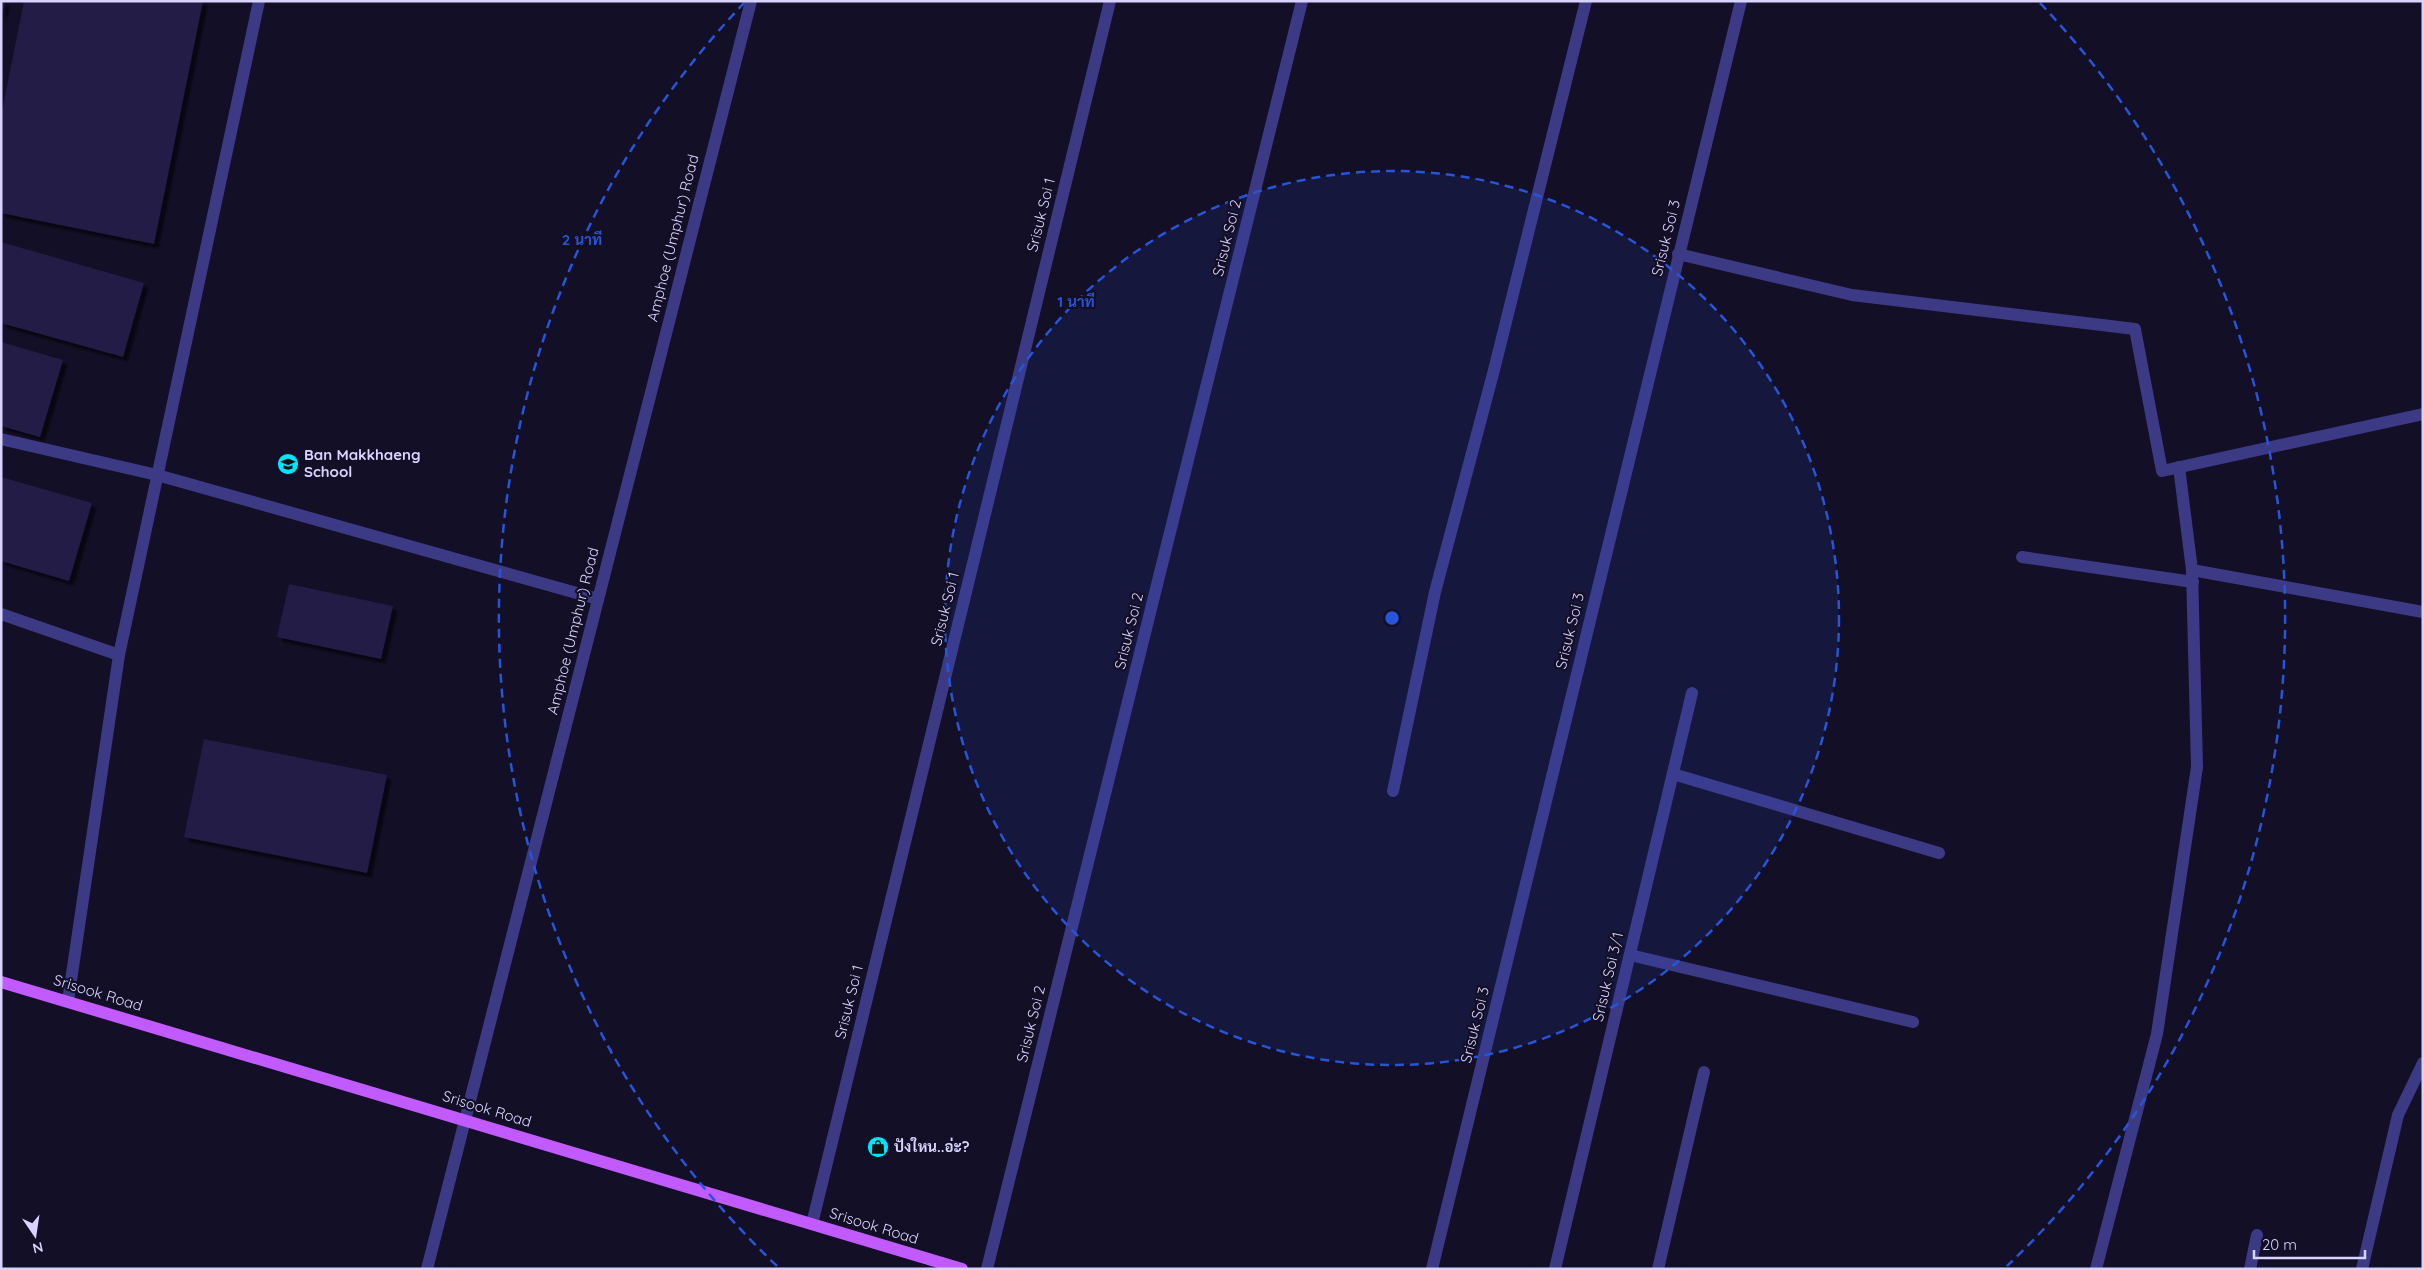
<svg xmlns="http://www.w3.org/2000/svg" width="2424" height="1270" font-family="Quicksand,Sarabun,sans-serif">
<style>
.building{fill:#241b47;filter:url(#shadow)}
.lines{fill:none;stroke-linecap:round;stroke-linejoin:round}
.minor{stroke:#3d3a85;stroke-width:12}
.major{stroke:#c25bff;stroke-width:12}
.ring{fill:none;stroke:#2655da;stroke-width:2.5;stroke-dasharray:9 6}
.labels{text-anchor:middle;stroke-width:4.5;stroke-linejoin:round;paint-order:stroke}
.street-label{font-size:15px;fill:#d9d4ff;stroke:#130f26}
.poi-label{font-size:15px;font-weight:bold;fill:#d9d4ff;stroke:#130f26;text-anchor:start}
.centre{fill:#2655da;stroke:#130f26;stroke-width:2.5}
.ring-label{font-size:15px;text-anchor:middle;font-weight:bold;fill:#2655da;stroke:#130f26;stroke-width:4.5;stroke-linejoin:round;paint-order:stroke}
</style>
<defs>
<filter id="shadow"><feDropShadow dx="4.5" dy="4.5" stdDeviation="1" flood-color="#0009"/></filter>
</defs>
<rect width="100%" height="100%" fill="#130f26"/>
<!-- building -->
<g class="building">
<path d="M 1,1 L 5,1 L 2,18 L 1,18 Z"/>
<path d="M 24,1 L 203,1 L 154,244 L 1,213 L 1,116 Z"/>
<path d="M 1,242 L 144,283 L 123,357 L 1,323 Z"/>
<path d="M 1,342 L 63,360 L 40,437 L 1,426 Z"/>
<path d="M 1,477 L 92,503 L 69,581 L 1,561 Z"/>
<path d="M 289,584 L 393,606 L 381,659 L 277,637 Z"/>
<path d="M 204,739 L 387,775 L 367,873 L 184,837 Z"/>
</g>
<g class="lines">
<!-- minor -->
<g class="minor">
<path d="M 1678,254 L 1852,295 L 2135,329 L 2162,471 L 2423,414"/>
<path d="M 1,439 L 157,475 L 598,599"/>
<path d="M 2022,557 L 2193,582"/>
<path d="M 2192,570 L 2423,612"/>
<path d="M 1,614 L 119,655 L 259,1"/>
<path d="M 1673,774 L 1939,853"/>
<path d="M 1393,791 L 1435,592 L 1494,370 L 1586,1"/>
<path d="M 1630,955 L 1913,1022"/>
<path d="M 68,1001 L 119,655"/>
<path d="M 812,1224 L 1110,1"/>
<path d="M 427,1269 L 751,1"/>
<path d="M 987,1269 L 1302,1"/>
<path d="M 1432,1269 L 1741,1"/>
<path d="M 1555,1269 L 1692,693"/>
<path d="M 1658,1269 L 1704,1072"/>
<path d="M 2096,1269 L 2157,1034 L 2197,767 L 2192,570 L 2179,467"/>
<path d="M 2250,1269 L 2257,1235"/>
<path d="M 2362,1269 L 2398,1115 L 2423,1063"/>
</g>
<!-- major -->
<path class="major" d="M 1,982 L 962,1269"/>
</g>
<!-- distance rings -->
<circle cx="1392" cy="618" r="447" fill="#2655da" fill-opacity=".12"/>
<g class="ring">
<circle cx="1392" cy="618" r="447"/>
<path d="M777 1266A894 894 0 0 1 744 3M2040 3A894 894 0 0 1 2007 1266"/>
</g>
<!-- icons -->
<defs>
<g id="school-disc" transform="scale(1.125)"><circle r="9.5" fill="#00e5ff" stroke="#130f26"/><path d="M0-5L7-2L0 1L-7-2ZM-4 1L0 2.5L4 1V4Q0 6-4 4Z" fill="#111"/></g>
<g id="shop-disc" transform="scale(1.125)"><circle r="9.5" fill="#00e5ff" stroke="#130f26"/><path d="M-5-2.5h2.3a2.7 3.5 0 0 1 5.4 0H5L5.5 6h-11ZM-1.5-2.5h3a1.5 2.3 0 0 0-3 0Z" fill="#111"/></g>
</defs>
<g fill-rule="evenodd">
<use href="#school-disc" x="288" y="464"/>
<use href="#shop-disc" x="878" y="1147"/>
</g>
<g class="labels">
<!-- street labels -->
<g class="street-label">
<text transform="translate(1041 215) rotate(-76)" y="5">Srisuk Soi 1</text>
<text transform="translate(673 238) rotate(-76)" y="5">Amphoe (Umphur) Road</text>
<text transform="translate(1227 238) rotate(-76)" y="5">Srisuk Soi 2</text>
<text transform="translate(1666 238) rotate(-76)" y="5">Srisuk Soi 3</text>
<text transform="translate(945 609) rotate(-76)" y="5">Srisuk Soi 1</text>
<text transform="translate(573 631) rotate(-76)" y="5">Amphoe (Umphur) Road</text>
<text transform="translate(1129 631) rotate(-76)" y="5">Srisuk Soi 2</text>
<text transform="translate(1570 631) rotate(-76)" y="5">Srisuk Soi 3</text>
<text transform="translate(1608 977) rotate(-77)" y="5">Srisuk Soi 3/1</text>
<text transform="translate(98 993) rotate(17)" y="5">Srisook Road</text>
<text transform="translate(849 1002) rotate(-76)" y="5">Srisuk Soi 1</text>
<text transform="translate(1031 1024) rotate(-76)" y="5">Srisuk Soi 2</text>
<text transform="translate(1475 1025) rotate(-76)" y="5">Srisuk Soi 3</text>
<text transform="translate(487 1109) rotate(17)" y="5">Srisook Road</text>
<text transform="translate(874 1226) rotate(17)" y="5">Srisook Road</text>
</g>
<!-- poi labels -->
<g class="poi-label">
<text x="304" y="460">Ban Makkhaeng<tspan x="304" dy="17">School</tspan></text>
<text x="894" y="1152">ปังใหน..อ่ะ?</text>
</g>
</g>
<circle cx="1392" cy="618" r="8" class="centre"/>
<g class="ring-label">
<text x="582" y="245">2 นาที</text>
<text x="1076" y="307">1 นาที</text>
</g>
<!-- border -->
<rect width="2424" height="1270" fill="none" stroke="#d9d4ff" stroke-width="5"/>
<!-- north arrow -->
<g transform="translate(35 1235) rotate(167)" stroke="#130f26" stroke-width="4" paint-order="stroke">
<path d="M0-4L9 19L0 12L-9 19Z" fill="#d9d4ff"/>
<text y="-8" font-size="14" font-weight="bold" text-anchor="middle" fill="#d9d4ff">N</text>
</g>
<!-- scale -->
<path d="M2254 1250v8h111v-8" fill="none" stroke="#d9d4ff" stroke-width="2.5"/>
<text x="2262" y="1250" font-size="15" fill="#d9d4ff" stroke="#130f26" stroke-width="4" paint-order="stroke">20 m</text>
</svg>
